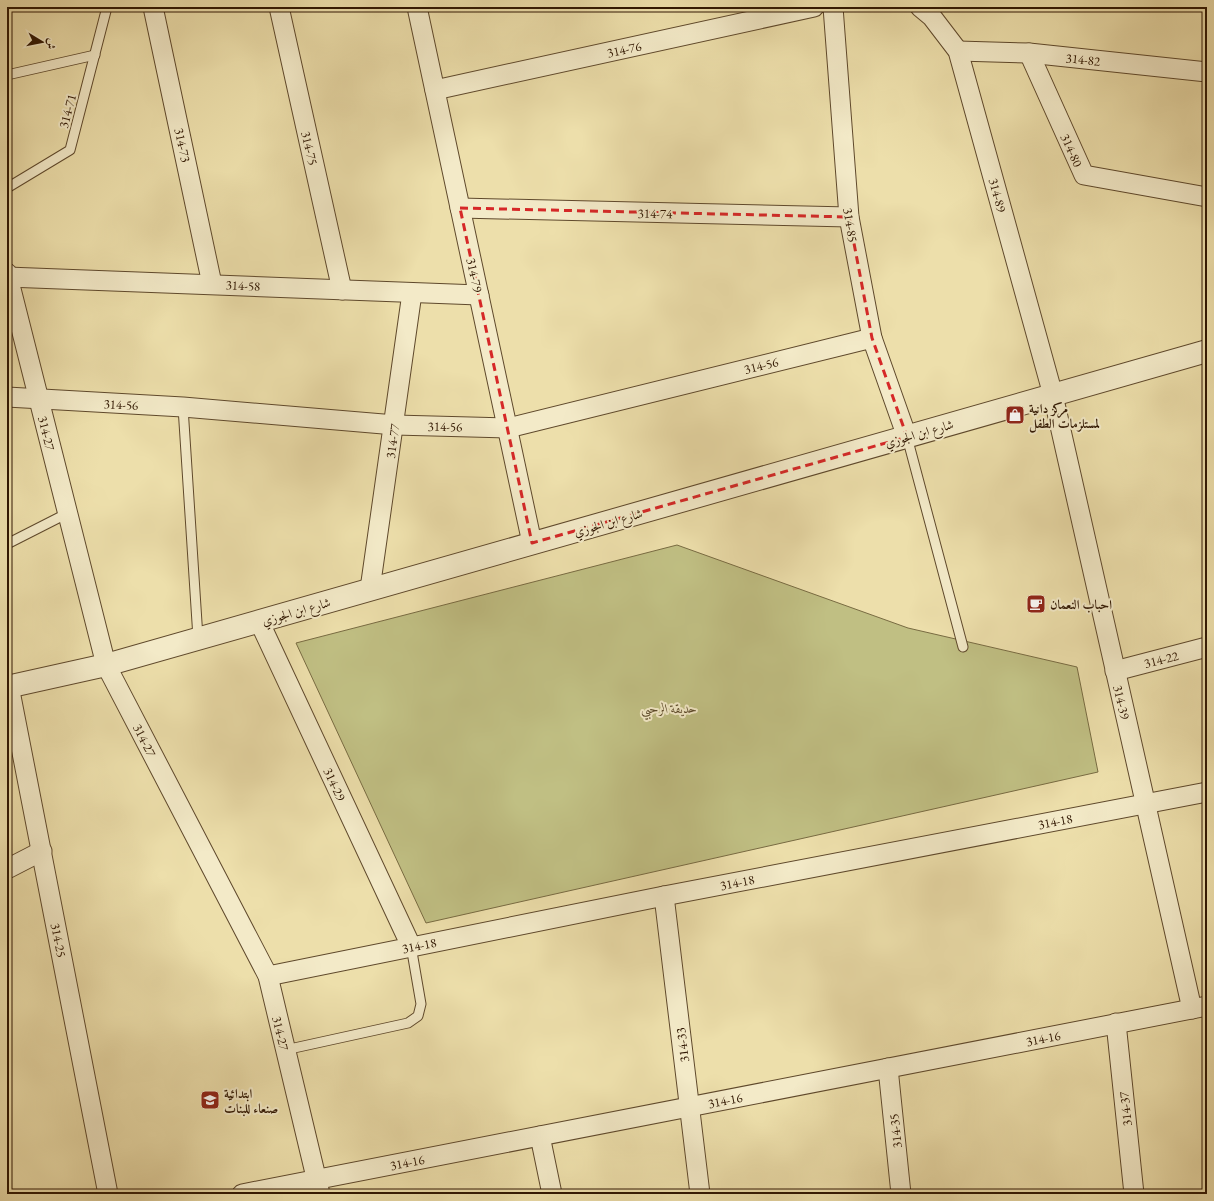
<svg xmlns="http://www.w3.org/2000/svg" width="1214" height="1201" font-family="'EB Garamond',Amiri,serif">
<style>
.green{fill:#c0bf83;stroke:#786b42}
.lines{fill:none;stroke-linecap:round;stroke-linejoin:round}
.service-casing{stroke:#5f492c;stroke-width:11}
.minor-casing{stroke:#5f492c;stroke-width:21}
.tertiary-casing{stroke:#5f492c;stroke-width:24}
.service{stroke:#f3eac8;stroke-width:9}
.minor{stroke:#f3eac8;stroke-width:19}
.tertiary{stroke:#f3eac8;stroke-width:22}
.marked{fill:none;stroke:#d62828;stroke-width:3;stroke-dasharray:8 5;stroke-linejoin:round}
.labels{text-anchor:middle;stroke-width:4;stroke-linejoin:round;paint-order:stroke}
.street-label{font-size:13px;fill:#301702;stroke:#f3eac8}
.poi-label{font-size:13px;font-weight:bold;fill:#301702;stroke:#f3eac8;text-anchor:start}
.park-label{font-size:13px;font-style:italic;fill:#5b4929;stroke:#f3eac8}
</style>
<rect width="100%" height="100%" fill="#eddfab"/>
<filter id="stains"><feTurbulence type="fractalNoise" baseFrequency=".005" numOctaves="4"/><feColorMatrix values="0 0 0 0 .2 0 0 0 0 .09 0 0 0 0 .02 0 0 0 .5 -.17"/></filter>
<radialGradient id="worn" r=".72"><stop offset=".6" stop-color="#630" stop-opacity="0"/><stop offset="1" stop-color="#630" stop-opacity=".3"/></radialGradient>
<!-- green -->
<path class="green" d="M 677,545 L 908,628 L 1077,667 L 1098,772 L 426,923 L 296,643 Z"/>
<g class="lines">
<!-- service casing -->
<g class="service-casing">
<g id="service">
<path d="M 7,75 L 95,55"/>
<path d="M 7,188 L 70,150 L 107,7"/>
<path d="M 183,407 L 198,638"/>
<path d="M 907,437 L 963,647"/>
<path d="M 7,544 L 68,513"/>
<path d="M 285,1050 L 408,1023 L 418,1016 L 421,1004 L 411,946"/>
</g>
</g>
<!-- minor casing -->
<g class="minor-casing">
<g id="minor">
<path d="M 153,7 L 212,284"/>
<path d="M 279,7 L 342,290"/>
<path d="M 417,7 L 532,543"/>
<path d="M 833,7 L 849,217 L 872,338 L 907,437"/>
<path d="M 920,7 L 932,17 L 958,51 L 1053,395 L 1192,1009"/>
<path d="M 958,51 L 1029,53 L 1207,72"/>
<path d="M 1029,53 L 1084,175 L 1207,197"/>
<path d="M 435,90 L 814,7"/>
<path d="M 460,208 L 849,217"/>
<path d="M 7,273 L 106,665 L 268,976 L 320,1194"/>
<path d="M 7,277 L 479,295"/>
<path d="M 7,397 L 183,407 L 395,425 L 508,428 L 872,338"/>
<path d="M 370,589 L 412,293"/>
<path d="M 259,621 L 411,946"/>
<path d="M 1115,671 L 1207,647"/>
<path d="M 9,686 L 108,1194"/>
<path d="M 7,869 L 42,851"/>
<path d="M 664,896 L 700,1194"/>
<path d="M 268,976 L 664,896 L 1207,792"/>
<path d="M 1116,1023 L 1134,1194"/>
<path d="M 888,1068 L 901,1194"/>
<path d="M 540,1136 L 552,1194"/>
<path d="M 242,1194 L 1207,1006"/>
</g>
</g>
<!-- tertiary casing -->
<g class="tertiary-casing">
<path id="tertiary" d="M 7,687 L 106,665 L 1207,351"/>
</g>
<!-- service -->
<use href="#service" class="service"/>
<!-- minor -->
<use href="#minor" class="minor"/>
<!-- tertiary -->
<use href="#tertiary" class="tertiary"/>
</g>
<!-- marked area -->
<path class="marked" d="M 460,208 L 849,217 L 872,338 L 907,437 L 532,543 Z"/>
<!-- icons -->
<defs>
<g id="shop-square" transform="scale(1)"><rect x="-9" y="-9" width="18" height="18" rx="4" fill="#8f2418" stroke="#f3eac8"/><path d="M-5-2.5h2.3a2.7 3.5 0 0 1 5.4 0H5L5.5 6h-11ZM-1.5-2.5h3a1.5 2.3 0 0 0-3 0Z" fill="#fff"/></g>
<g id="cafe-square" transform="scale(1)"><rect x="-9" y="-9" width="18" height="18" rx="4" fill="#8f2418" stroke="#f3eac8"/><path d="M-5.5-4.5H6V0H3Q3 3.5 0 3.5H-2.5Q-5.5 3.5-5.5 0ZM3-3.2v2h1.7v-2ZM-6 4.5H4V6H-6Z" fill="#fff"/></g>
<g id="school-square" transform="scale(1)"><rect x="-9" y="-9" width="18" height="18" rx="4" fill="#8f2418" stroke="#f3eac8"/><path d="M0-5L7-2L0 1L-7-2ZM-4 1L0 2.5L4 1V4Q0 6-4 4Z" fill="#fff"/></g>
</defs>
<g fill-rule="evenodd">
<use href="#shop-square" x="1015" y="415"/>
<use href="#cafe-square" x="1036" y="604"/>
<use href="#school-square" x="210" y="1100"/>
</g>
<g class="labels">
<!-- street labels -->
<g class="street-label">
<text transform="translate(624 49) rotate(-12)" y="5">314-76</text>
<text transform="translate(1083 59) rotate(6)" y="5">314-82</text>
<text transform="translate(67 111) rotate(-75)" y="5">314-71</text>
<text transform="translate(183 145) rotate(78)" y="5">314-73</text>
<text transform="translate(310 148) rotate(77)" y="5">314-75</text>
<text transform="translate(1072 150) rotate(66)" y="5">314-80</text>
<text transform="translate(998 195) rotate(75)" y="5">314-89</text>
<text transform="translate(655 213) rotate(1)" y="5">314-74</text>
<text transform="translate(851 225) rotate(81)" y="5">314-85</text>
<text transform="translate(475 275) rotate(78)" y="5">314-79</text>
<text transform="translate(243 285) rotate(3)" y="5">314-58</text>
<text transform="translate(761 365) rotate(-14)" y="5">314-56</text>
<text transform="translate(121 404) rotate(3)" y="5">314-56</text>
<text transform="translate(445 426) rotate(1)" y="5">314-56</text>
<text transform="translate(47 433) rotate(76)" y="5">314-27</text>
<text transform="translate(919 433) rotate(-16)" y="5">شارع ابن الجوزي</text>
<text transform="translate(392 441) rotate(-82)" y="5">314-77</text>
<text transform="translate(608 522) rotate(-16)" y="5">شارع ابن الجوزي</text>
<text transform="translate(296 611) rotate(-16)" y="5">شارع ابن الجوزي</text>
<text transform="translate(1161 659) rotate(-14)" y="5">314-22</text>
<text transform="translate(1122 702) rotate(77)" y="5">314-39</text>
<text transform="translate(145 740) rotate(63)" y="5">314-27</text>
<text transform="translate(335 784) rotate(65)" y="5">314-29</text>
<text transform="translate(1055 821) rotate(-11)" y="5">314-18</text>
<text transform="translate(737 882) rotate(-11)" y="5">314-18</text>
<text transform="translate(59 940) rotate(79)" y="5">314-25</text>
<text transform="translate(419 945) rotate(-11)" y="5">314-18</text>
<text transform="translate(281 1033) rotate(77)" y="5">314-27</text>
<text transform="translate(1043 1038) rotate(-11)" y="5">314-16</text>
<text transform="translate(682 1045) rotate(-97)" y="5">314-33</text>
<text transform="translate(725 1100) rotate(-11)" y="5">314-16</text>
<text transform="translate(1125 1109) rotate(-96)" y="5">314-37</text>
<text transform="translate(895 1131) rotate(-96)" y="5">314-35</text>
<text transform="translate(407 1162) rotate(-11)" y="5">314-16</text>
</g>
<!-- poi labels -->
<g class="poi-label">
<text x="1029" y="413">مركز دانية<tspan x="1029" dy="15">لمستلزمات الطفل</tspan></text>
<text x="1050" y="609">احباب النعمان</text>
<text x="224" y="1098">ابتدائية<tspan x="224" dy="15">صنعاء للبنات</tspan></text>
</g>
<!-- park labels -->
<g class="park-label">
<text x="669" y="713">حديقة الرحبي</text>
</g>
</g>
<!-- margin -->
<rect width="1214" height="1201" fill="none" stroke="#eddfab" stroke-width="24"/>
<rect x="8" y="8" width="1198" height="1185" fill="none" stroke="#301702" stroke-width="2"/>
<rect x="12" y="12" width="1190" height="1177" fill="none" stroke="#301702"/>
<!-- north arrow -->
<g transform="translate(42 42) rotate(100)" stroke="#f3eac8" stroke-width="3" paint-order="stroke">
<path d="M0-3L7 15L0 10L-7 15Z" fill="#301702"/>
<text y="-6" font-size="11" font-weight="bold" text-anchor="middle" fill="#301702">ش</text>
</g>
<rect width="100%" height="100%" filter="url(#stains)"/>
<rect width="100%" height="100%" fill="url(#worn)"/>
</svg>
